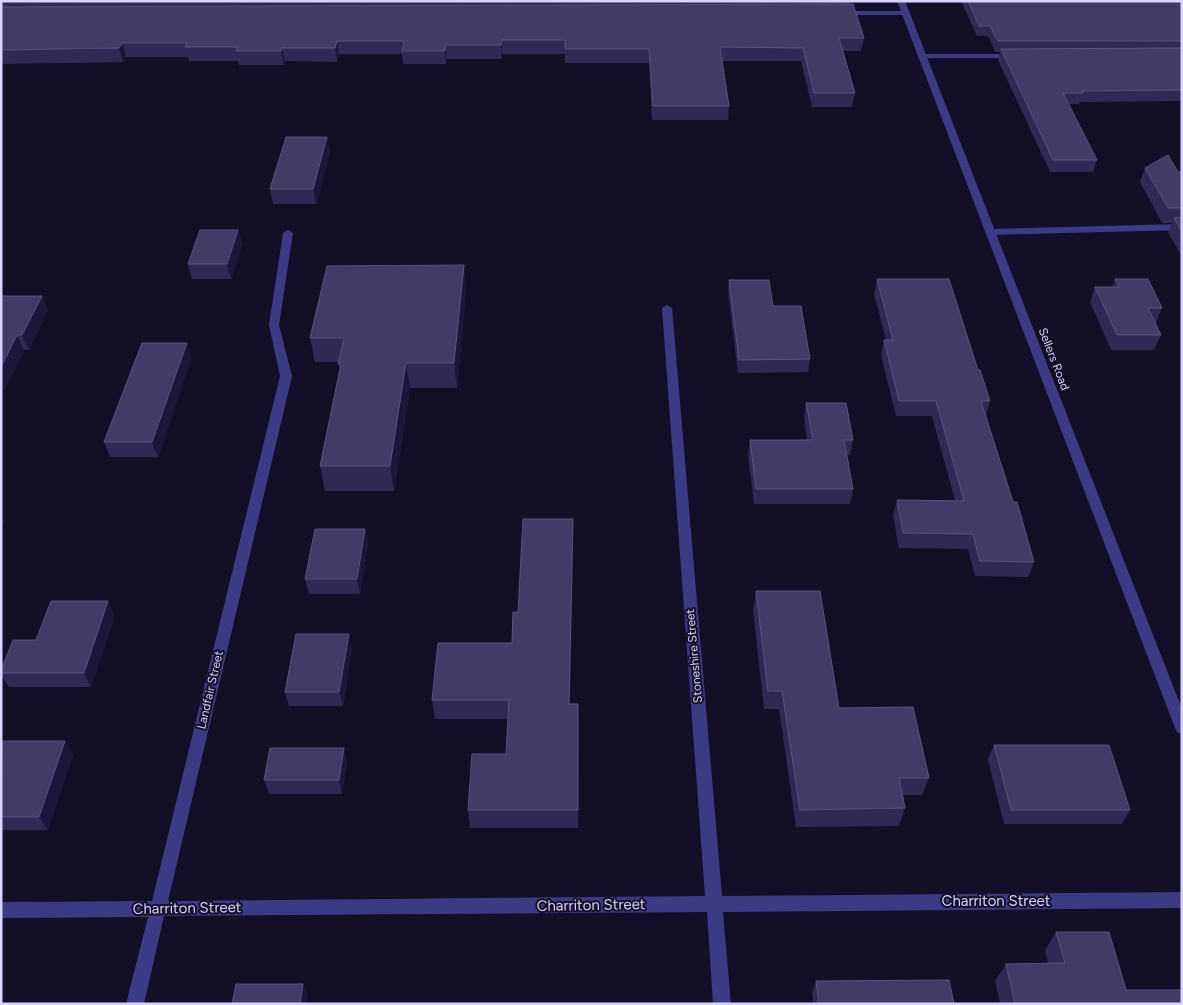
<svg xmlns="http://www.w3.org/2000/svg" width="1183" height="1005" font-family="Figtree,sans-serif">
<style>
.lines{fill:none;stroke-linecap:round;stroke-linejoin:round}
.service{fill:#3d3a85;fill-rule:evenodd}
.minor{fill:#3d3a85;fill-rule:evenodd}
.tertiary{fill:#3d3a85;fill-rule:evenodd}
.wall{fill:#312854}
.shaded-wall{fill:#1d163a}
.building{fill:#433a66;stroke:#5a527e}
.labels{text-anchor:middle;stroke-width:4;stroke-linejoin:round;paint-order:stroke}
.street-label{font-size:12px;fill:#d9d4ff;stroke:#130f26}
.near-street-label{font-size:15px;fill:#d9d4ff;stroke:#130f26}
</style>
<rect width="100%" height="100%" fill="#130f26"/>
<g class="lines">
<!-- service -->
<g class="service">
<path d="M 1182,224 L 1182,230 L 990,235 L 985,232 L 990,229 Z"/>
<path d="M 288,230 L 293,233 L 279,325 L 292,376 L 286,380 L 280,376 L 269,325 L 283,233 Z"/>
</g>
<!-- minor -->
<g class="minor">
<path d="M 836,11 L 905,11 L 909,13 L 905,15 L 836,15 Z"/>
<path d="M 919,54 L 1015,54 L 1019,56 L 1015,58 L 922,58 L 918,56 Z"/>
<path d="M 667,305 L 672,308 L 722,896 L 1182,892 L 1182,908 L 723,912 L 731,1004 L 713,1004 L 707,912 L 164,916 L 144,1004 L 126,1004 L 148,917 L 1,918 L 1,902 L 152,901 L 280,376 L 286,372 L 292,376 L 168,901 L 705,896 L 662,308 Z"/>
</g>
<!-- tertiary -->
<path class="tertiary" d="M 897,1 L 905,1 L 1182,709 L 1182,734 L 1177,732 L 1175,728 Z"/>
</g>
<!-- wall -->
<g class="wall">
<path d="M 1,1 L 850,1 L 849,4 L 864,38 L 861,51 L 843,51 L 855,93 L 852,107 L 812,107 L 801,61 L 722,61 L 729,106 L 728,120 L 652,120 L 649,63 L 565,63 L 565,54 L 502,54 L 502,59 L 447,59 L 446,64 L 403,64 L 402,54 L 339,54 L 337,62 L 285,61 L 284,65 L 239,65 L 238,61 L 189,61 L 188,57 L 126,57 L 123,62 L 1,64 Z"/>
<path d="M 961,1 L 1182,1 L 1182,101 L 1080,102 L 1079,104 L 1068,104 L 1097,160 L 1093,172 L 1050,172 L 998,60 L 1000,52 L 995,52 L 988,36 L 977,36 Z"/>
<path d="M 327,137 L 330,152 L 316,204 L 273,204 L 270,189 Z"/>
<path d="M 1145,168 L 1182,172 L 1182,257 L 1168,232 L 1172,223 L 1162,223 L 1140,182 Z"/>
<path d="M 238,230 L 242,244 L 231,279 L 192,279 L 188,264 Z"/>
<path d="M 464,265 L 466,289 L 457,388 L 410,388 L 394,491 L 325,491 L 320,466 L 340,371 L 339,362 L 315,362 L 310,338 Z"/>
<path d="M 877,279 L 978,370 L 990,401 L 986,416 L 1013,502 L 1034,562 L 1028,577 L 975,576 L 968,549 L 899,548 L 893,515 L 897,500 L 955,501 L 932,416 L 896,416 L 881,355 L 884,340 L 886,340 L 874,294 Z"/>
<path d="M 1115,279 L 1162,308 L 1156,323 L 1155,323 L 1161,335 L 1154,350 L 1111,350 L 1090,302 L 1095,287 L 1112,287 Z"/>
<path d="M 729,280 L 773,306 L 810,359 L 808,372 L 738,373 L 728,293 Z"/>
<path d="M 1,296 L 42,296 L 48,310 L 29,350 L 24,350 L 1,396 Z"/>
<path d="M 187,343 L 191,358 L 158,457 L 110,457 L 104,442 Z"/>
<path d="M 806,403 L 853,440 L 850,455 L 847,455 L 853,489 L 850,504 L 754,504 L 748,455 L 750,440 L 807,440 L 804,418 Z"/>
<path d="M 365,529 L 368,544 L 360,594 L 309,594 L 305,579 Z"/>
<path d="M 573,540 L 570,704 L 578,704 L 578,828 L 470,828 L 468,810 L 506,754 L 508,719 L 435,719 L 432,700 L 512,643 L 518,612 Z"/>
<path d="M 756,591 L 839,708 L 929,778 L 922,795 L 903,795 L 905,808 L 899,826 L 796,827 L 779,709 L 764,709 L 753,610 Z"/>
<path d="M 115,616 L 91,687 L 9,687 L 1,675 L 1,670 L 36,640 Z"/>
<path d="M 352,648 L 343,706 L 289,706 L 285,692 Z"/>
<path d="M 65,741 L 73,755 L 48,830 L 1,830 L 1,742 Z"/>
<path d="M 994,745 L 1130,810 L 1122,824 L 1004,824 L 988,759 Z"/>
<path d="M 347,762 L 342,794 L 269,794 L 264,780 Z"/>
<path d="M 1056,932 L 1126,990 L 1182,1004 L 1000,1004 L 995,981 L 1006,964 L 1048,963 L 1045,950 Z"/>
<path d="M 816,981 L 954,1004 L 813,1004 L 812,993 Z"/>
</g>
<!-- shaded-wall -->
<g class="shaded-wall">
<path d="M 502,40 L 502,59 L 501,45 Z"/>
<path d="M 337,41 L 339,54 L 337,62 L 335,48 Z"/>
<path d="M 122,43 L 126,57 L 123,62 L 119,48 Z"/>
<path d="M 446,45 L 447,59 L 446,64 L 445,51 Z"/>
<path d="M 282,48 L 285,61 L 284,65 L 281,51 Z"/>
<path d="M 327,137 L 330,152 L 316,204 L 313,189 Z"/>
<path d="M 238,230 L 242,244 L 231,279 L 227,264 Z"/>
<path d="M 464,265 L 466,289 L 457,388 L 454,363 Z"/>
<path d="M 42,296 L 48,310 L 29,350 L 22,335 Z"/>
<path d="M 17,335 L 24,350 L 1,396 L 1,367 Z"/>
<path d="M 187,343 L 191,358 L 158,457 L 152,442 Z"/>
<path d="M 406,363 L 410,388 L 394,491 L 390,466 Z"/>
<path d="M 1,517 L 4,521 L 1,527 Z"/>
<path d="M 573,519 L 573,540 L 569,723 L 569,704 Z"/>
<path d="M 365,529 L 368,544 L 360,594 L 357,579 Z"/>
<path d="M 108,601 L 115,616 L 91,687 L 84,673 Z"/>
<path d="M 349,634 L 352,648 L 343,706 L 339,692 Z"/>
<path d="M 578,704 L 579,723 L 578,828 Z"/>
<path d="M 65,741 L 73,755 L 48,830 L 39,817 Z"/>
<path d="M 344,748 L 347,762 L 342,794 L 339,780 Z"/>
<path d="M 303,984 L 308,995 L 307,1004 L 300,1004 Z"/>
</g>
<!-- building -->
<g class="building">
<path d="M 968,1 L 1182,1 L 1182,41 L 998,41 L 990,26 L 979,26 Z"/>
<path d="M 853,4 L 864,38 L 839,38 L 855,93 L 814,93 L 803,48 L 720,47 L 729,106 L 653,106 L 649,49 L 565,49 L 565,40 L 502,40 L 501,45 L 446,45 L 445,51 L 402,51 L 404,41 L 337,41 L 335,48 L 282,48 L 281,51 L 236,51 L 238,47 L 185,47 L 187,43 L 122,43 L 119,48 L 1,50 L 1,7 Z"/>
<path d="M 1182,48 L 1182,90 L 1082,91 L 1083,93 L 1063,93 L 1097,160 L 1053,160 L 1001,49 Z"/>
<path d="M 286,137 L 327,137 L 313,189 L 270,189 Z"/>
<path d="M 1168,155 L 1178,172 L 1182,172 L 1182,208 L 1168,208 L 1145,168 Z"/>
<path d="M 1182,217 L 1182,232 L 1174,218 Z"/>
<path d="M 200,230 L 238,230 L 227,264 L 188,264 Z"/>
<path d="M 464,265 L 454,363 L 406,363 L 390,466 L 320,466 L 341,364 L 338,364 L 344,338 L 310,338 L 327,266 Z"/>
<path d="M 877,279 L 949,279 L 978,370 L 980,370 L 990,401 L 981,401 L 1013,502 L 1017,502 L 1034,562 L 980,561 L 973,534 L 903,533 L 897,500 L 964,501 L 936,401 L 899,401 L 884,340 L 893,340 Z"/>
<path d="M 1115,279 L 1148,279 L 1162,308 L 1148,308 L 1161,335 L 1117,335 L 1095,287 L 1119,287 Z"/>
<path d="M 729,280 L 769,280 L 773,306 L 801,306 L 810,359 L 739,360 Z"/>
<path d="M 1,296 L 42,296 L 22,335 L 17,335 L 1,367 Z"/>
<path d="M 142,343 L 187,343 L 152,442 L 104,442 Z"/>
<path d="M 806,403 L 846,403 L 853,440 L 844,440 L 853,489 L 756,489 L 750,440 L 813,440 Z"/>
<path d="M 523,519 L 573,519 L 569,704 L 578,704 L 578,810 L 468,810 L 472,754 L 506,754 L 509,700 L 432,700 L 438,643 L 512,643 L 513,612 L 518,612 Z"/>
<path d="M 315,529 L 365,529 L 357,579 L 305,579 Z"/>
<path d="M 756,591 L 820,591 L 839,708 L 913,707 L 929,778 L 899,778 L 905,808 L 800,810 L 782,691 L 768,691 Z"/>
<path d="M 51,601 L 108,601 L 84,673 L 1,673 L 1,670 L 13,640 L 36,640 Z"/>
<path d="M 296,634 L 349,634 L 339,692 L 285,692 Z"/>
<path d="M 2,741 L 65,741 L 39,817 L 1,817 Z"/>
<path d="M 994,745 L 1109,745 L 1130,810 L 1011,810 Z"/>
<path d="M 270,748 L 344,748 L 339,780 L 264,780 Z"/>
<path d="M 1056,932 L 1109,932 L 1126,990 L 1182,990 L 1182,1004 L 1015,1004 L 1006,964 L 1065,963 Z"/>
<path d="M 949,980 L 954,1004 L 819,1004 L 816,981 Z"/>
<path d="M 236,984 L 303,984 L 300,1004 L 232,1004 Z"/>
</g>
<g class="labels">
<!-- street labels -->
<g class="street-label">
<text transform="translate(1054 359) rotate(69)" y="4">Sellers Road</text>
<text transform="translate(694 656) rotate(-95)" y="4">Stoneshire Street</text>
<text transform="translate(210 690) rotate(-77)" y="4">Landfair Street</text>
</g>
<!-- near-street labels -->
<g class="near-street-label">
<text x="996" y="906">Charriton Street</text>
<text transform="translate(591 905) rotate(-1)" y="5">Charriton Street</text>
<text transform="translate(187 908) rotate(-1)" y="5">Charriton Street</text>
</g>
</g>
<!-- border -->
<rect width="1183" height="1005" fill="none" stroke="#d9d4ff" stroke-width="5"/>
</svg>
